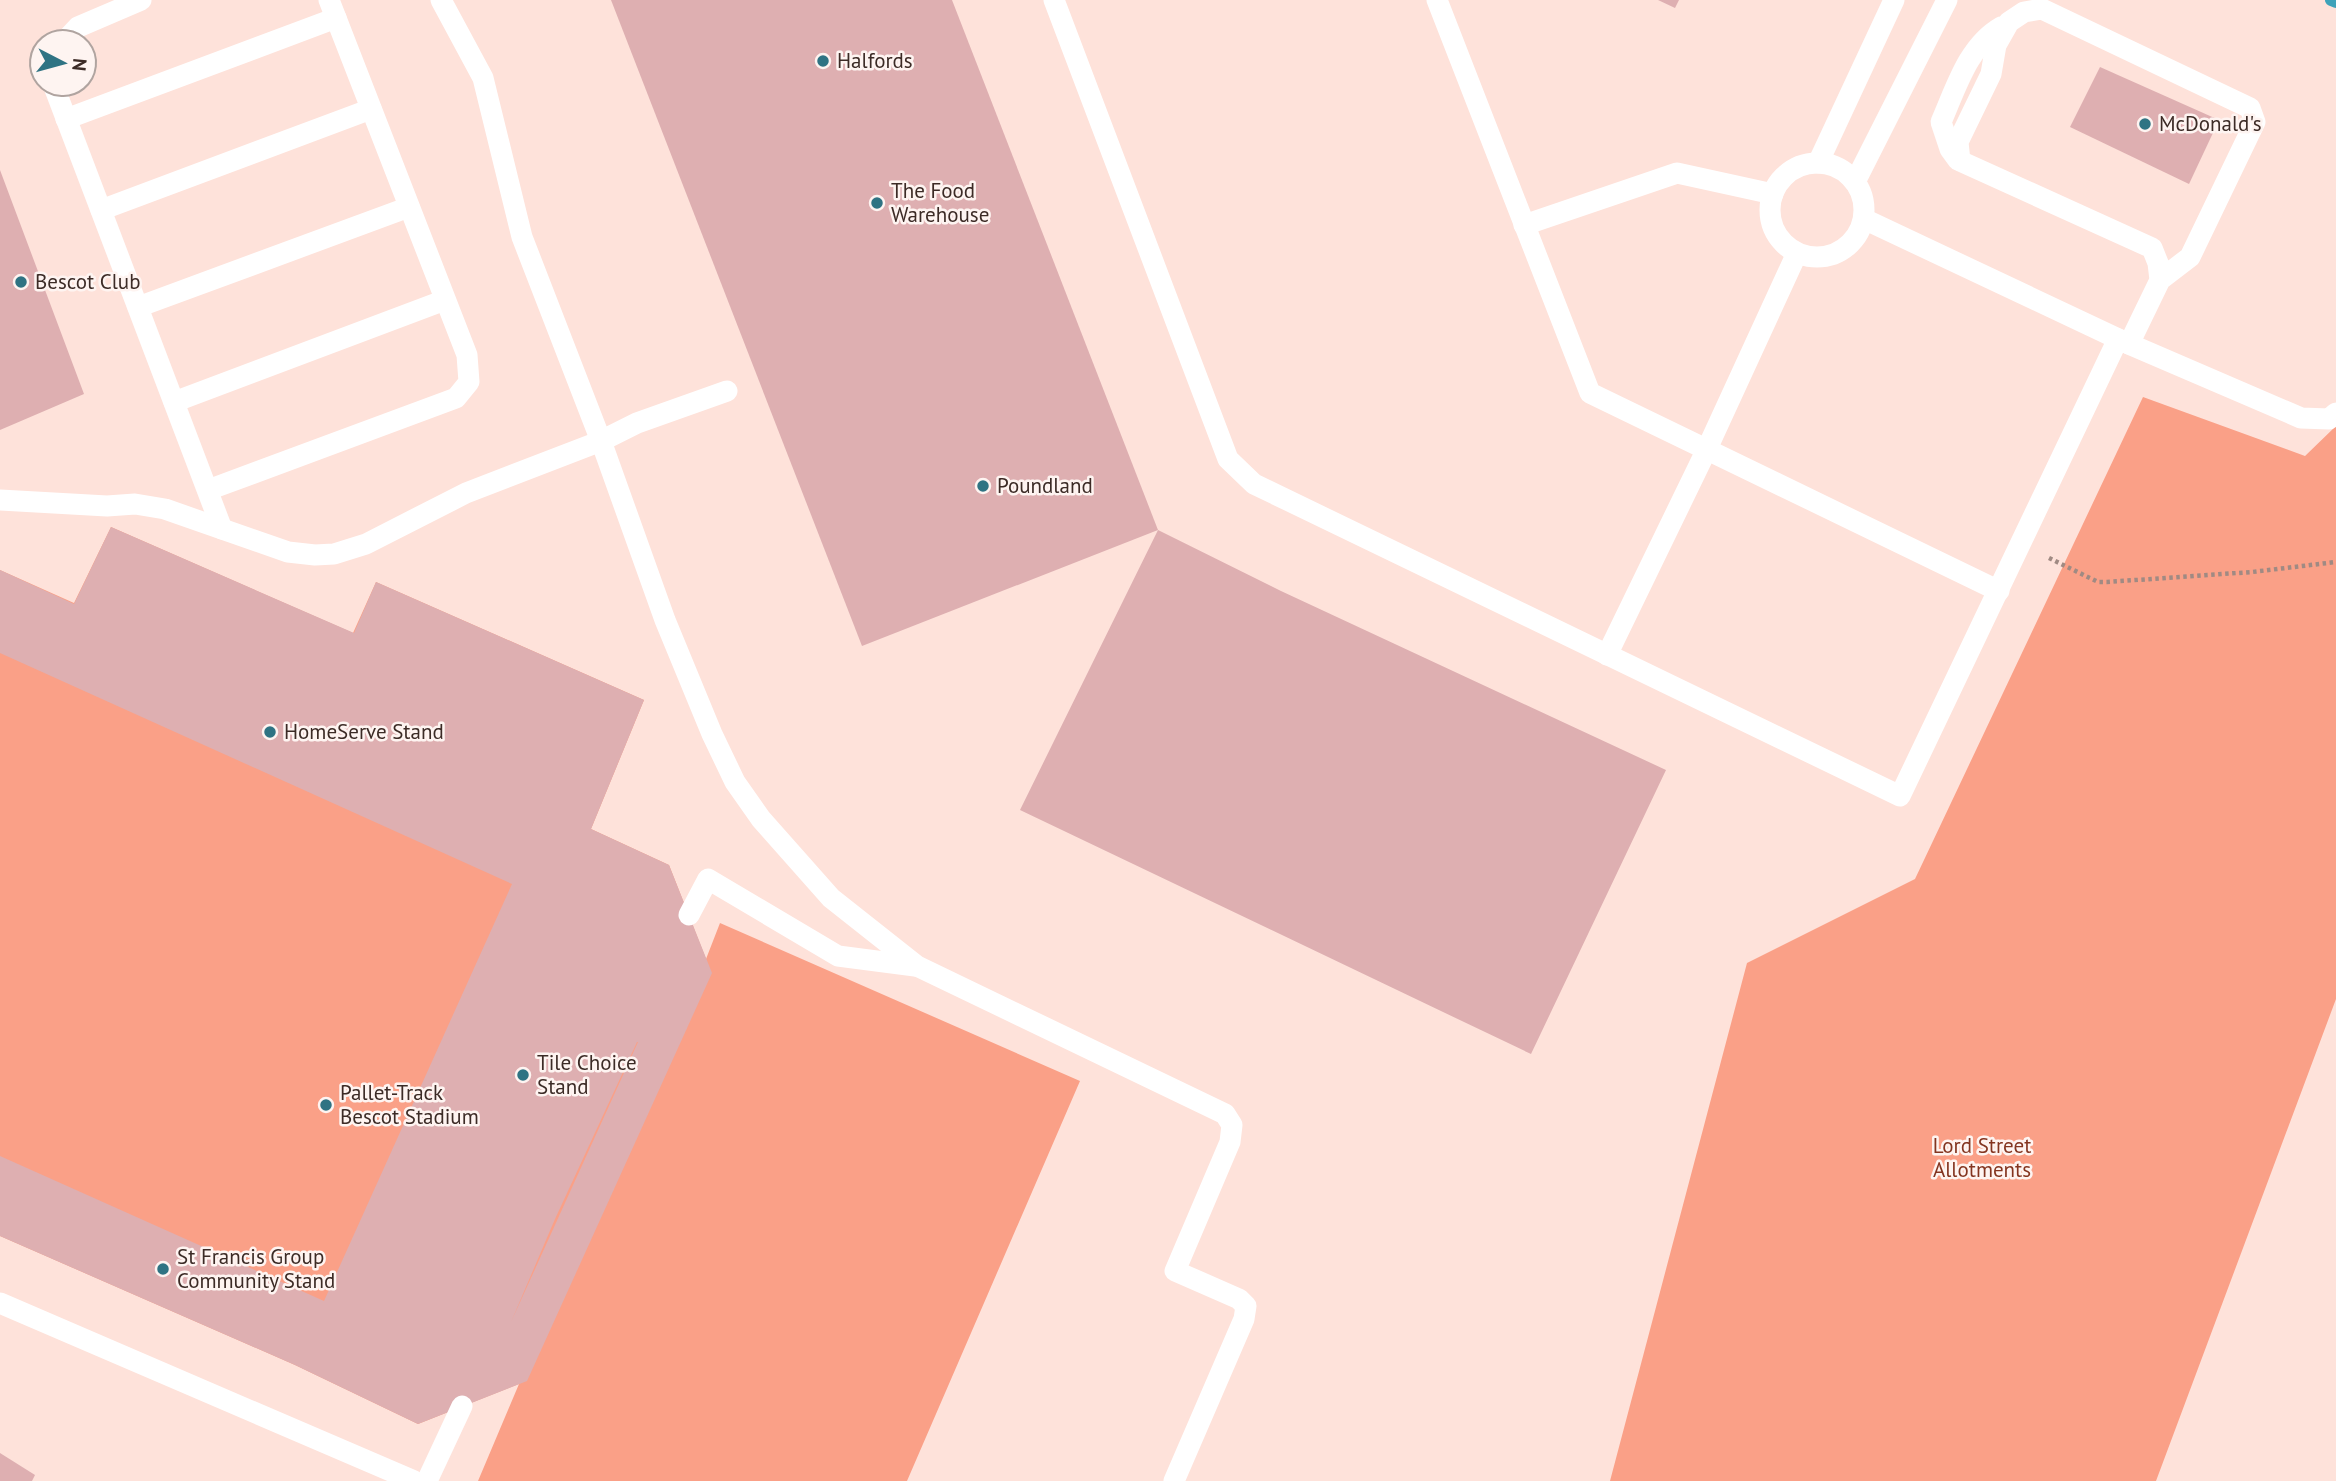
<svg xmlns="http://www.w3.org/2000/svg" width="2336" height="1481" font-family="'PT Sans',sans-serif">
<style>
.green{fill:#faa087}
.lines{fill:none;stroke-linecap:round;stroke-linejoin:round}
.stream{stroke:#3ea2b9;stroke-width:12}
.building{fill:#deafb1;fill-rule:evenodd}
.path{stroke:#a08a83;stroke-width:4.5;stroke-dasharray:3.5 3.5;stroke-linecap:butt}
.service{stroke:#fff;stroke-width:21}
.poi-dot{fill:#2f7383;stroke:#fef4f1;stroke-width:2.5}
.labels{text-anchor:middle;stroke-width:5;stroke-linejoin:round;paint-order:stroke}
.poi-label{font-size:21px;fill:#3c2b26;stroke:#fef4f1;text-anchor:start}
.park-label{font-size:21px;fill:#843520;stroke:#fef4f1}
</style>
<rect width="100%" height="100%" fill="#fee2da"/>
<!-- green -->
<g class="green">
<path d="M 2143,397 L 2305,456 L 2336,426 L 2336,999 L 2156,1481 L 1610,1481 L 1747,963 L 1915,879 Z"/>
<path d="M 111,527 L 353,633 L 376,582 L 644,700 L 591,829 L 669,865 L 706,959 L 720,923 L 1080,1081 L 907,1481 L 478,1481 L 519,1384 L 418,1424 L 295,1365 L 0,1236 L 0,570 L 74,603 Z"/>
</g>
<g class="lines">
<!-- stream -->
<path class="stream" d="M 2331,0 L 2336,2"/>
</g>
<!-- building -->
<g class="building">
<path d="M 611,0 L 952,0 L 1158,530 L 862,646 Z"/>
<path d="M 1658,0 L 1679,0 L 1675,8 Z"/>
<path d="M 2100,67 L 2219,120 L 2189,184 L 2070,127 Z"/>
<path d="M 0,170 L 84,394 L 0,430 Z"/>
<path d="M 111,527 L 354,633 L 376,582 L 644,700 L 591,829 L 669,865 L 712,973 L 527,1381 L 418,1424 L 295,1365 L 0,1236 L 0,1156 L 324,1301 L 512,884 L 0,653 L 0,570 L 74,604 ZM 637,1042 L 638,1042 L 511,1322 L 555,1219 Z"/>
<path d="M 1158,530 L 1281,591 L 1666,770 L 1531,1054 L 1020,810 Z"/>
<path d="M 0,1453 L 35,1475 L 32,1481 L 0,1481 Z"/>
</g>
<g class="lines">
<!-- path -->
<path class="path" d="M 2049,558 L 2098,582 L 2107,582 L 2252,572 L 2336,562"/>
<!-- service -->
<g class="service">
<path d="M 441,0 L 483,78 L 522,237 L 601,441 L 665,620 L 712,734 L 735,782 L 761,819 L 831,898 L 917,966 L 1225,1114 L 1232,1125 L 1230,1142 L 1175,1271 L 1239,1299 L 1246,1306 L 1244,1319 L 1174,1481"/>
<path d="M 1054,0 L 1228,459 L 1254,484 L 1900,796 L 2118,339"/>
<path d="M 1437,0 L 1590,393 L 1999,591"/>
<path d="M 64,42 L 78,27 L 141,0"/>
<path d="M 53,84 L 222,529"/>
<path d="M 66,119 L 336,18"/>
<path d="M 1958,160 L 1950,149 L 1941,122 C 1956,88 1968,46 2001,27"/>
<path d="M 1818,163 L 1894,0"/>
<circle cx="1817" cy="210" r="47"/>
<path d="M 1855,182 L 1947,0"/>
<path d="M 101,210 L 371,109"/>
<path d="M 1864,219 L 2129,344 L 2301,418 L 2329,419 L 2336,413"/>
<path d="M 1524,225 L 1677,173 L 1773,194"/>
<path d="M 138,307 L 409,207"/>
<path d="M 2129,344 L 2160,280 L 2190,257 L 2255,122 L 2250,108 L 2042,9 L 2024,12 L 2009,22 L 1996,45 L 1991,74 L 1958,142 L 1960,161 L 2152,248 L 2158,263 L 2160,280"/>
<path d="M 174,402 L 445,300"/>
<path d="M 208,490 L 456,398 L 469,382 L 467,355 L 329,0"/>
<path d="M 0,500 L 107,506 L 135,504 L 165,509 L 288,552 L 315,555 L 334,554 L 366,544 L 466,493 L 601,441 L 637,423 L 727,391"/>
<path d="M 1607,655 L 1706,451 L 1797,253"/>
<path d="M 689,915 L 708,879 L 838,956 L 915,966"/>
<path d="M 0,1303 L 414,1481"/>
<path d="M 427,1481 L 462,1406"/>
</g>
</g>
<!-- markers -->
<g class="poi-dot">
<circle cx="823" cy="61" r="7"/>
<circle cx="2145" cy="124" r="7"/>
<circle cx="877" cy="203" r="7"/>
<circle cx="21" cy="282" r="7"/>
<circle cx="983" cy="486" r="7"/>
<circle cx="270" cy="732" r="7"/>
<circle cx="523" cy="1075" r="7"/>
<circle cx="326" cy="1105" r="7"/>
<circle cx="163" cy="1269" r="7"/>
</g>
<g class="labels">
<!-- poi labels -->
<g class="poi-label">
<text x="837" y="68">Halfords</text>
<text x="2159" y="131">McDonald's</text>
<text x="891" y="198">The Food<tspan x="891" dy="24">Warehouse</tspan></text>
<text x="35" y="289">Bescot Club</text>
<text x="997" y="493">Poundland</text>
<text x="284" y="739">HomeServe Stand</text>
<text x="537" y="1070">Tile Choice<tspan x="537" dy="24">Stand</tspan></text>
<text x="340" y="1100">Pallet-Track<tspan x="340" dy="24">Bescot Stadium</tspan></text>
<text x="177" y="1264">St Francis Group<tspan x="177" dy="24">Community Stand</tspan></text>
</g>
<!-- park labels -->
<g class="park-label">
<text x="1982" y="1153">Lord Street<tspan x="1982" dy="24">Allotments</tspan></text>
</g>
</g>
<!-- north arrow -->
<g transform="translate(63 63) rotate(96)"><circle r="33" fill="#fef4f1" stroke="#b0a4a0" stroke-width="2"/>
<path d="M0-5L12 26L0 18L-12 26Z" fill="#2f7383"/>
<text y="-10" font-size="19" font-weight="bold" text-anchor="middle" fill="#3c2b26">N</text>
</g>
</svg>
